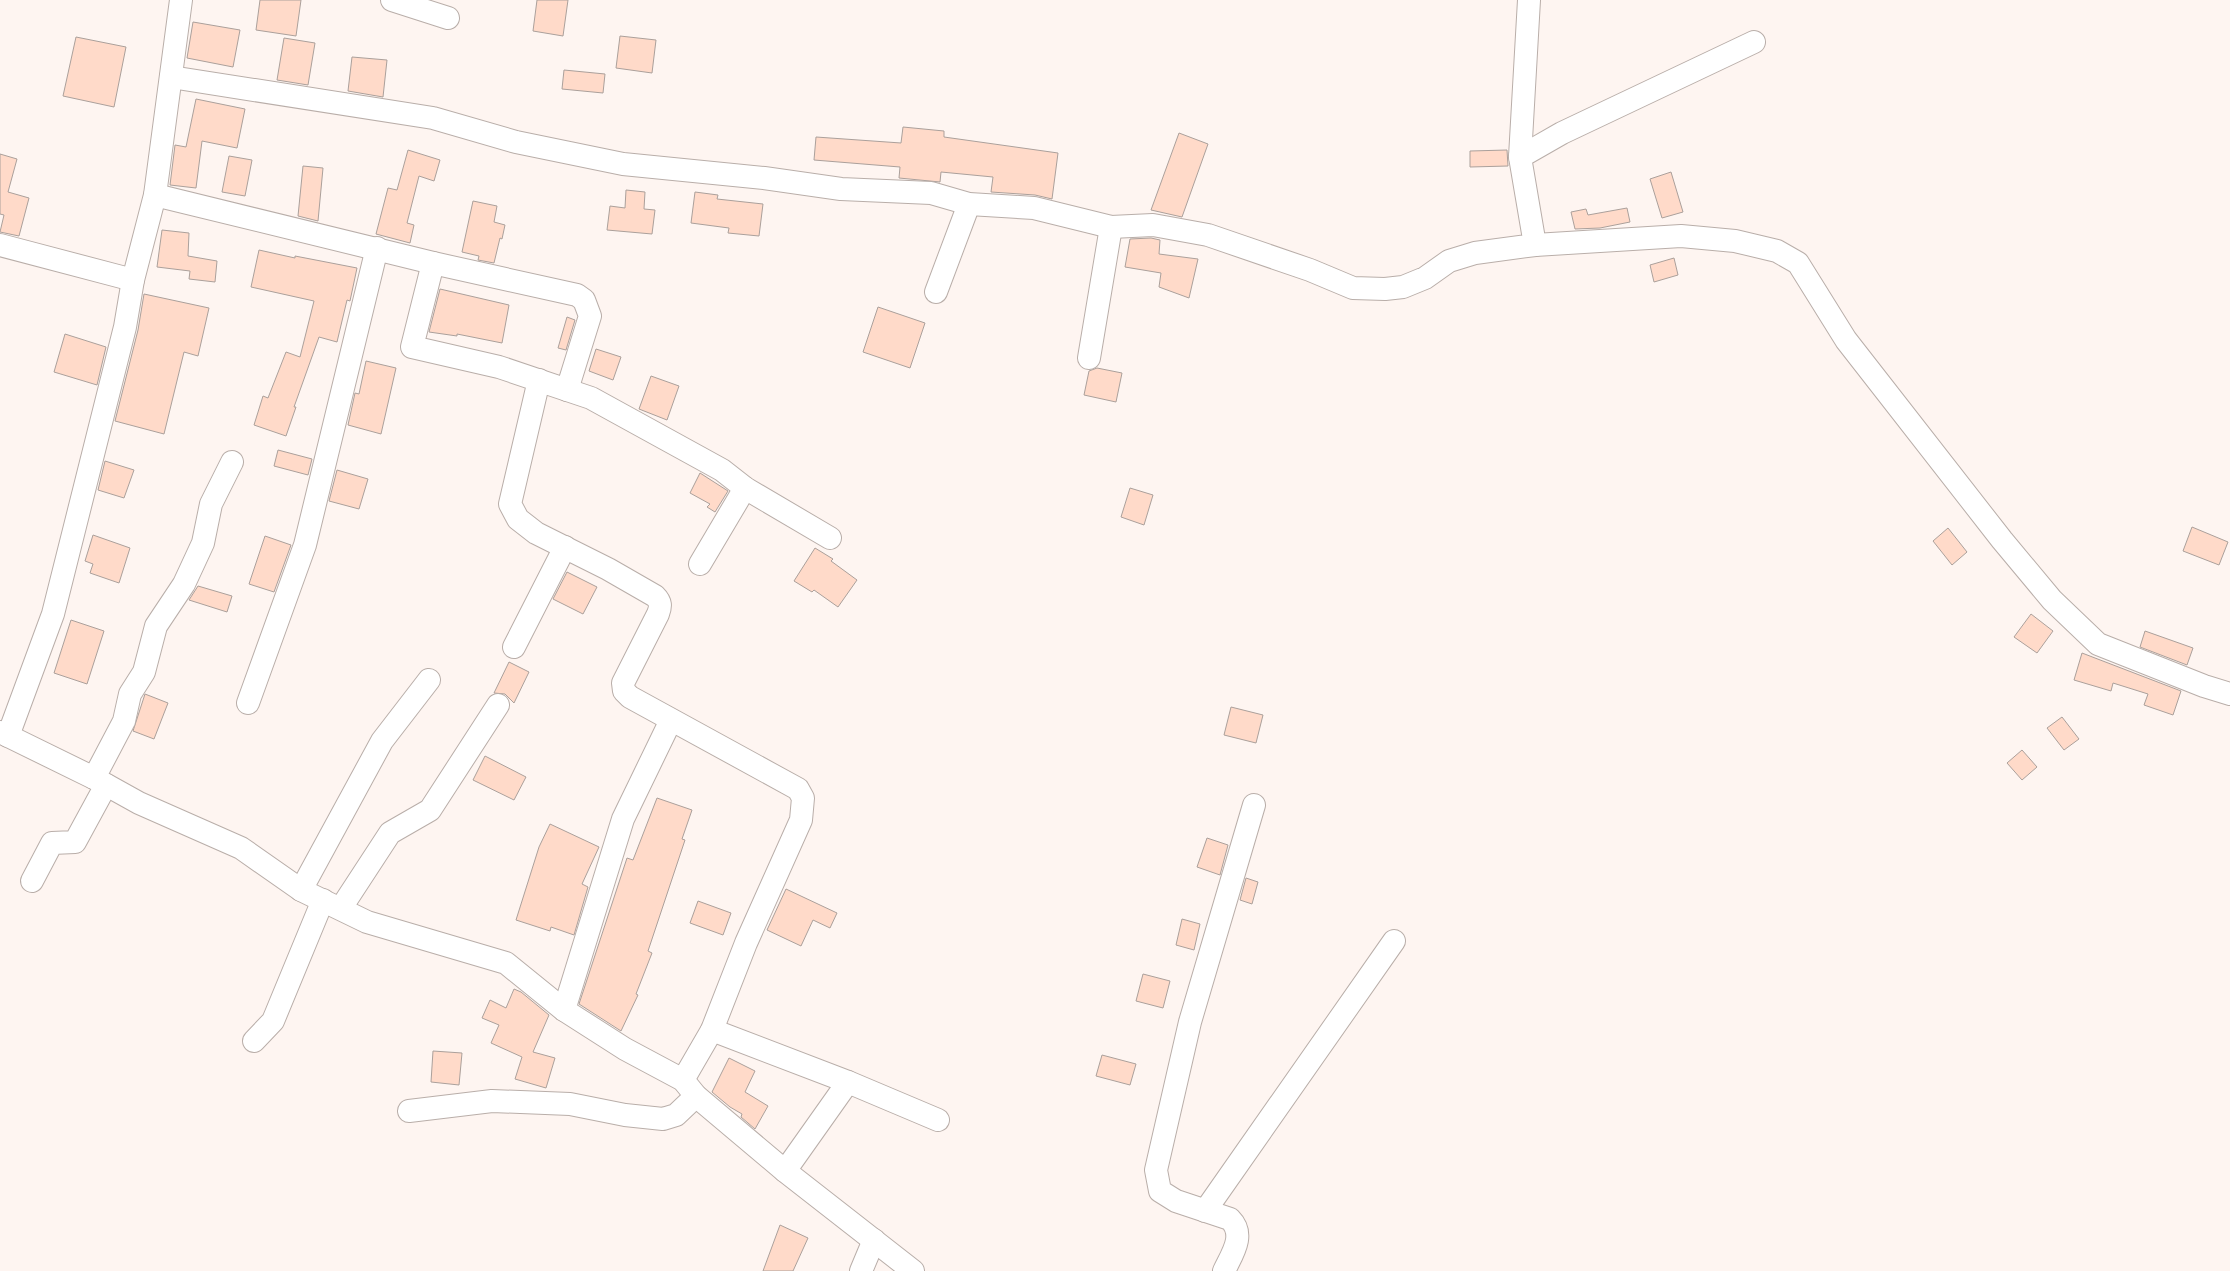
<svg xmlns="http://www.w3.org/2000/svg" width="2230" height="1271" font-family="'PT Sans',sans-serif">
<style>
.building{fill:#ffdac9;stroke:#aba09b}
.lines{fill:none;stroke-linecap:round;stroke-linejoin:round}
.street-casing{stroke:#b9aea9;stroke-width:24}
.street{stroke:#fff;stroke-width:22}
</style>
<rect width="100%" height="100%" fill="#fef5f1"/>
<!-- building -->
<g class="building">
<path d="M 260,0 L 301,0 L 296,36 L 256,30 Z"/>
<path d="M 537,0 L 568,0 L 563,36 L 533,31 Z"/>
<path d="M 193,22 L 240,30 L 233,67 L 187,58 Z"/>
<path d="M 620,36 L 656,40 L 652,73 L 616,68 Z"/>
<path d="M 76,37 L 126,47 L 114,107 L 63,96 Z"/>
<path d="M 284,38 L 315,43 L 308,85 L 277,80 Z"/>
<path d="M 352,57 L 387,60 L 383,97 L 348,91 Z"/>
<path d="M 564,70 L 605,74 L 603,93 L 562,89 Z"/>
<path d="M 196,99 L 245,109 L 237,148 L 202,141 L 196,188 L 170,185 L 175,145 L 186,147 Z"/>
<path d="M 903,127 L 944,131 L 944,137 L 1058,153 L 1052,199 L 1035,195 L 991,192 L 993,177 L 941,172 L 940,182 L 899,178 L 900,167 L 814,160 L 816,137 L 901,143 Z"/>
<path d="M 1179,133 L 1208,144 L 1182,217 L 1151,210 Z"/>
<path d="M 408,150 L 440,160 L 434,181 L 419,176 L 407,223 L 414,225 L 410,243 L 376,234 L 388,188 L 397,190 Z"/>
<path d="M 1507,150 L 1508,166 L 1470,167 L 1470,151 Z"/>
<path d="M 0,154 L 17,159 L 8,192 L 29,198 L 19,236 L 0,232 L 4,215 L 0,214 Z"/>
<path d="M 229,156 L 252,160 L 245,196 L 222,192 Z"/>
<path d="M 303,166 L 323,168 L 318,221 L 298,216 Z"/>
<path d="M 1671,172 L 1683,212 L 1662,218 L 1650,179 Z"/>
<path d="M 626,190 L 645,192 L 644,209 L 655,210 L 652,234 L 607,230 L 610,206 L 625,208 Z"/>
<path d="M 695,192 L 718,195 L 717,199 L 763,204 L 759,236 L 728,233 L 729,228 L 691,223 Z"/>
<path d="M 473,201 L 497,206 L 494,222 L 505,225 L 502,239 L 500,238 L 494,263 L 478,260 L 479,256 L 462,252 Z"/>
<path d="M 1627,208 L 1630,222 L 1600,228 L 1575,229 L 1571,212 L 1586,209 L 1588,215 Z"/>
<path d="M 162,230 L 189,233 L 188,256 L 217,261 L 215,282 L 189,279 L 190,271 L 157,267 Z"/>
<path d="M 1151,238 L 1160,240 L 1159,254 L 1198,259 L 1189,298 L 1159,287 L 1161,273 L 1125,267 L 1130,239 Z"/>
<path d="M 259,250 L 295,258 L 295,256 L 357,268 L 350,301 L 347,300 L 337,342 L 319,337 L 294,407 L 296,407 L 286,436 L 254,425 L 263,396 L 268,398 L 286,352 L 300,357 L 314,301 L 251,287 Z"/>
<path d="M 1674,258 L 1678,275 L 1654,282 L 1650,265 Z"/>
<path d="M 440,289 L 509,305 L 502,343 L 457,334 L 457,336 L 429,332 Z"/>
<path d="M 144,294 L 209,308 L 198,356 L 184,352 L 164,434 L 115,421 L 138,330 Z"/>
<path d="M 878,307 L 925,323 L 910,368 L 863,352 Z"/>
<path d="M 567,317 L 575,320 L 566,350 L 558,348 Z"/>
<path d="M 65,334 L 106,347 L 97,385 L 54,372 Z"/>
<path d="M 596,349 L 621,357 L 613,380 L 589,371 Z"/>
<path d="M 366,361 L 396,368 L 381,434 L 348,425 L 355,393 L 359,394 Z"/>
<path d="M 1097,368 L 1122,373 L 1116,402 L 1084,395 L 1089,371 Z"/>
<path d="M 651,376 L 679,386 L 667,420 L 639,409 Z"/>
<path d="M 278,450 L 312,459 L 308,475 L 274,466 Z"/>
<path d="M 105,461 L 134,470 L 124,498 L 98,490 Z"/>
<path d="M 337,470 L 368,479 L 359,509 L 329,501 Z"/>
<path d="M 700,473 L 728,491 L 715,512 L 707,507 L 710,504 L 690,493 Z"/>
<path d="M 1130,488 L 1153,495 L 1144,525 L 1121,517 Z"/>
<path d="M 2192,527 L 2228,542 L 2219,565 L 2183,551 Z"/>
<path d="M 1948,528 L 1967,552 L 1952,565 L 1933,541 Z"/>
<path d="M 93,535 L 130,548 L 119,583 L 90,573 L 93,564 L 85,561 Z"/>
<path d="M 265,536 L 291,545 L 274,592 L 249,584 Z"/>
<path d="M 815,548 L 833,559 L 831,561 L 857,580 L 838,607 L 814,590 L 812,592 L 794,581 Z"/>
<path d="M 567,572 L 597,587 L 583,614 L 553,599 Z"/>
<path d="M 198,586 L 232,596 L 227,612 L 189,600 Z"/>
<path d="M 2031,614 L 2053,631 L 2037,653 L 2014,637 Z"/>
<path d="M 71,620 L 104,631 L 87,684 L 54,673 Z"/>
<path d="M 2145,631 L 2193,648 L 2187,665 L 2140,647 Z"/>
<path d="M 2082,653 L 2181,691 L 2173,715 L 2144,705 L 2148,694 L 2113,683 L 2111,691 L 2074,680 Z"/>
<path d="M 509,662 L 529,672 L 514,703 L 505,694 L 494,693 Z"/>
<path d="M 145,694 L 168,703 L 154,739 L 133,731 Z"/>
<path d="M 1231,707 L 1263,715 L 1256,743 L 1224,735 Z"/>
<path d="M 2062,717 L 2079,739 L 2064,750 L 2047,728 Z"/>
<path d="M 2022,750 L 2037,767 L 2022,780 L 2007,763 Z"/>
<path d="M 485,756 L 526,777 L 514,800 L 473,780 Z"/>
<path d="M 657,798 L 692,810 L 682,839 L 685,840 L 648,951 L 652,953 L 636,994 L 638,995 L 621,1031 L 579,1004 L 627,858 L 633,860 Z"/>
<path d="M 550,824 L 599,847 L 582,884 L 588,887 L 574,935 L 551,927 L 550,931 L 516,920 L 539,847 Z"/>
<path d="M 1207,838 L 1228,845 L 1220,875 L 1197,867 Z"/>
<path d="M 1246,878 L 1258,882 L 1252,904 L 1240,900 Z"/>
<path d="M 786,889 L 837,913 L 830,928 L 813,920 L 801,946 L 767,930 Z"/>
<path d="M 698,901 L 731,913 L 723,935 L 690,923 Z"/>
<path d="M 1182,919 L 1200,924 L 1194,950 L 1176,945 Z"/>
<path d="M 1143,974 L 1170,981 L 1163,1008 L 1136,1001 Z"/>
<path d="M 514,989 L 521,992 L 549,1015 L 533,1052 L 555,1058 L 546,1088 L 515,1079 L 522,1057 L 491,1043 L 499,1025 L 482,1018 L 490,1000 L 506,1008 Z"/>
<path d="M 433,1051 L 462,1053 L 459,1085 L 431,1082 Z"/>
<path d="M 1102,1055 L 1136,1064 L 1130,1085 L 1096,1076 Z"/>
<path d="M 729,1058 L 755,1071 L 745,1092 L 768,1106 L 755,1129 L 741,1117 L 742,1114 L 730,1107 L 712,1092 Z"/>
<path d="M 780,1225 L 808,1238 L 793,1271 L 763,1271 Z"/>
</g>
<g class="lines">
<!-- street casing -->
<g class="street-casing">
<g id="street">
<path d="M 392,0 L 448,18"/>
<path d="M 171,77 L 433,118 L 516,142 L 623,164 L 764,178 L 841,189 L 931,193 L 969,204 L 1034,208 L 1111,227 L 1153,225 L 1208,235 L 1310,270 L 1353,288 L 1385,289 L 1403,287 L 1425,278 L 1449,261 L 1475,253 L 1535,245 L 1520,157 L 1562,133 L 1754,42"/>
<path d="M 1520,157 L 1529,0"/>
<path d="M 155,195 L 433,263 L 577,295 L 584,300 L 590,316 L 567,390"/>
<path d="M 0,245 L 133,280"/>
<path d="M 1535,245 L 1681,236 L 1735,241 L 1777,251 L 1798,263 L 1846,340 L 2002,540 L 2052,600 L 2098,644 L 2204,686 L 2230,694"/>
<path d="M 433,263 L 412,347 L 499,367 L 591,398 L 722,470 L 745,488 L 830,538"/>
<path d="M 936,292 L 969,204"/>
<path d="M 1089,358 L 1111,227"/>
<path d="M 539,380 L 510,504 L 518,519 L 536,533 L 608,569 L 655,596 C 661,602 661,606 658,614 L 623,683 L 624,691 L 630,697 L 798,789 L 803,798 L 801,820 L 746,943 L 712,1030 L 683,1080"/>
<path d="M 700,564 L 745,488"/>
<path d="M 514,647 L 565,547"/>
<path d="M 248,703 L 305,545 L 377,248"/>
<path d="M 0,732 L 94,778 L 139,803 L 241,848 L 301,890 L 367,922 L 506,963 L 564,1010 L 625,1049 L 683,1080 L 696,1096 L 785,1171 L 913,1271"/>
<path d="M 8,736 L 53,614 L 125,327 L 133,280 L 155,195 L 181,0"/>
<path d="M 94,778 L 124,721 L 130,694 L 144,672 L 156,626 L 184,584 L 203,543 L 211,504 L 232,462"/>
<path d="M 32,881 L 52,843 L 75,842 L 106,785"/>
<path d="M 301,890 L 382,741 L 429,680"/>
<path d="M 341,908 L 390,833 L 430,810 L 498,705"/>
<path d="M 564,1010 L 623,819 L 671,720"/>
<path d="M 712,1030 L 848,1082 L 938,1120"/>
<path d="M 254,1041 L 273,1021 L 323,900"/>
<path d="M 409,1111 L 492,1101 L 570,1104 L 625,1115 L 663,1119 L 676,1115 L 696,1096"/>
<path d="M 785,1171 L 848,1082"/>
<path d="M 1205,1211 L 1394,941"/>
<path d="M 861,1271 L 874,1240"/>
<path d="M 1224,1271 C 1232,1254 1246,1235 1230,1219 L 1176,1201 L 1160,1191 L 1156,1170 L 1190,1022 L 1254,805"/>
</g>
</g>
<!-- street -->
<use href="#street" class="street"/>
</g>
</svg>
